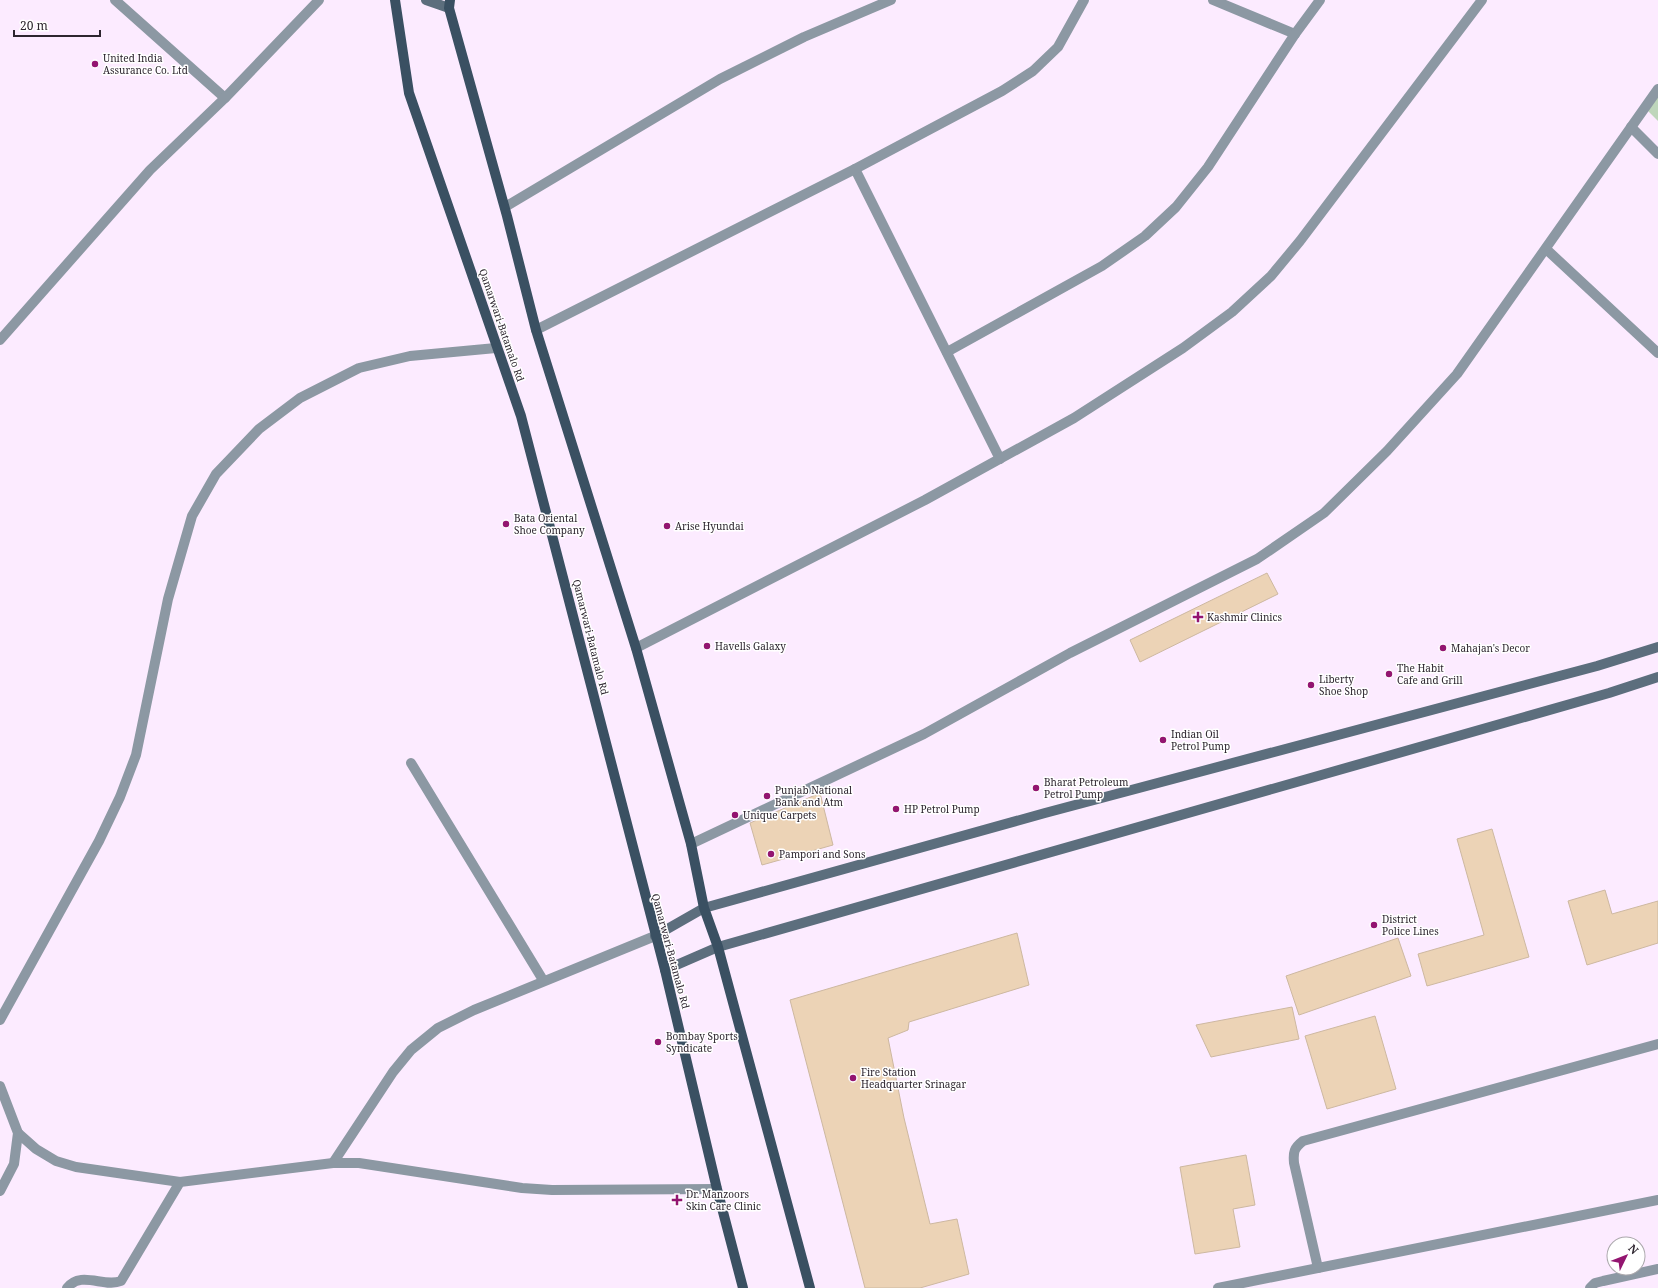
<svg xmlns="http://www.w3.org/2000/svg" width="1658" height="1288" font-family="'Noto Serif',serif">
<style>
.green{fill:#bed6bb}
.building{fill:#ecd3b6;stroke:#cdb8a1}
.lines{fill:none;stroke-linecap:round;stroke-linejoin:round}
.street{stroke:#8c98a3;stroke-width:10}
.secondary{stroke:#5c6e7d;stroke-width:10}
.primary{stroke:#3a5062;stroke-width:10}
.poi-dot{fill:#931570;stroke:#fff;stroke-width:1.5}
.labels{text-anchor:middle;stroke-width:3;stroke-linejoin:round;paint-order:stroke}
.poi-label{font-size:10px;fill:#2d252f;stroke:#fff;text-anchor:start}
.street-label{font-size:10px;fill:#2d252f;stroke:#fff}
</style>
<rect width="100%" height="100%" fill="#fcebff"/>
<!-- green -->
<path class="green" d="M 1658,89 L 1658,121 L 1645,108 Z"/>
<!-- building -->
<g class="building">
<path d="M 1267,573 L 1278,594 L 1140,662 L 1130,640 Z"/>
<path d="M 820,793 L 833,845 L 762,865 L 750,823 Z"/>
<path d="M 1492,829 L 1529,957 L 1427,986 L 1418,954 L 1484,935 L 1457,839 Z"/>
<path d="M 1605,890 L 1612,914 L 1658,901 L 1658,943 L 1587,965 L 1568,901 Z"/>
<path d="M 1017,933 L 1029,985 L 909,1022 L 908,1030 L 888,1038 L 904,1118 L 930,1224 L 957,1219 L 969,1274 L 920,1288 L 865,1288 L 790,1000 Z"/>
<path d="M 1398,938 L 1411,976 L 1299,1015 L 1286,976 Z"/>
<path d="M 1292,1007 L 1299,1039 L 1211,1057 L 1196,1025 Z"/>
<path d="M 1375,1016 L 1396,1089 L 1327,1109 L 1305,1036 Z"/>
<path d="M 1246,1155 L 1255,1205 L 1233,1209 L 1240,1247 L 1195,1254 L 1180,1167 Z"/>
</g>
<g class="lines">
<!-- street -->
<g class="street">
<path d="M 115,0 L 225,98"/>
<path d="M 1213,0 L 1295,34"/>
<path d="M 1631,127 L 1658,154"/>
<path d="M 855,169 L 1000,459"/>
<path d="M 505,207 L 720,79 L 804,37 L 891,0"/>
<path d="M 1546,249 L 1658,353"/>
<path d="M 536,330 L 855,169 L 1002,91 L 1033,71 L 1058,47 L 1084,0"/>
<path d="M 0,340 L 150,170 L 225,98 L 319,0"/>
<path d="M 947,352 L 1102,266 L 1145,236 L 1176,207 L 1208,167 L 1295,34 L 1320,0"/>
<path d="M 636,648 L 925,500 L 1074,418 L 1183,348 L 1232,312 L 1271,276 L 1300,241 L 1482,0"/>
<path d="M 411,763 L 543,980"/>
<path d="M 691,844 L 924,734 L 1070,653 L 1257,559 L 1324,513 L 1387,451 L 1457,374 L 1658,89"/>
<path d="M 0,1020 L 99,841 L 120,797 L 136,755 L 168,599 L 192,516 L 216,474 L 259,429 L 300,398 L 359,368 L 410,356 L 496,348"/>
<path d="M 0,1086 L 18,1133 L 14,1164 L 0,1191"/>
<path d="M 18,1133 L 36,1149 L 56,1161 L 76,1167 L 180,1182"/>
<path d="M 333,1163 L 393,1072 L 411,1050 L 438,1028 L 474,1010 L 655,936"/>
<path d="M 1318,1268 L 1294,1163 C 1293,1152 1294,1148 1303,1141 L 1658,1044"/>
<path d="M 67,1288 C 81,1270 104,1288 121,1281 L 180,1182 L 333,1163 L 359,1163 L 522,1188 L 552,1190 L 717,1189"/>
<path d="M 1218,1288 L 1658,1200"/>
<path d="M 1590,1288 L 1595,1283 L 1603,1281 L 1658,1269"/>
</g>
<!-- secondary -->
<g class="secondary">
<path d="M 426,0 L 449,8"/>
<path d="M 655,936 L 704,908 L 1045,813 L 1597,666 L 1658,647"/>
<path d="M 665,970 L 718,947 L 1609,693 L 1658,677"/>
</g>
<!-- primary -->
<g class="primary">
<path d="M 395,0 L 409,93 L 521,416 L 665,970 L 717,1189 L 743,1288"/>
<path d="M 450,0 L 449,8 L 507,216 L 536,330 L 636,648 L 691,844 L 704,908 L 718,947 L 810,1288"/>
</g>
</g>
<!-- markers -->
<g class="poi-dot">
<circle cx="95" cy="64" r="4"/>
<circle cx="506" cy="524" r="4"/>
<circle cx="667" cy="526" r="4"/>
<path d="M1196 611h4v4h4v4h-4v4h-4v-4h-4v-4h4z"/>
<circle cx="707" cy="646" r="4"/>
<circle cx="1443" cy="648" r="4"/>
<circle cx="1389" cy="674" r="4"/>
<circle cx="1311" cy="685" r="4"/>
<circle cx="1163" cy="740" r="4"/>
<circle cx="1036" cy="788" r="4"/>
<circle cx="767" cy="796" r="4"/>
<circle cx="896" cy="809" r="4"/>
<circle cx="735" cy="815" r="4"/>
<circle cx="771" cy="854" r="4"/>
<circle cx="1374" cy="925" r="4"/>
<circle cx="658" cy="1042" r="4"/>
<circle cx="853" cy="1078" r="4"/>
<path d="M675 1194h4v4h4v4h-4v4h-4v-4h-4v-4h4z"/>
</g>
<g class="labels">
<!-- poi labels -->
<g class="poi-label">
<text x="103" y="62">United India<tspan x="103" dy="12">Assurance Co. Ltd</tspan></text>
<text x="514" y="522">Bata Oriental<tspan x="514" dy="12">Shoe Company</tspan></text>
<text x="675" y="530">Arise Hyundai</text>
<text x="1207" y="621">Kashmir Clinics</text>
<text x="715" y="650">Havells Galaxy</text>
<text x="1451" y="652">Mahajan's Decor</text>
<text x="1397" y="672">The Habit<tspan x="1397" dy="12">Cafe and Grill</tspan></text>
<text x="1319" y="683">Liberty<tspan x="1319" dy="12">Shoe Shop</tspan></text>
<text x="1171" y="738">Indian Oil<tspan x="1171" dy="12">Petrol Pump</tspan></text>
<text x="1044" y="786">Bharat Petroleum<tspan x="1044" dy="12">Petrol Pump</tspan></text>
<text x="775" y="794">Punjab National<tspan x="775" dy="12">Bank and Atm</tspan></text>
<text x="904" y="813">HP Petrol Pump</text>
<text x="743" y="819">Unique Carpets</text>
<text x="779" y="858">Pampori and Sons</text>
<text x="1382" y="923">District<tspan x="1382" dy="12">Police Lines</tspan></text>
<text x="666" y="1040">Bombay Sports<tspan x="666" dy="12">Syndicate</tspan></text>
<text x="861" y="1076">Fire Station<tspan x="861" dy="12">Headquarter Srinagar</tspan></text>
<text x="686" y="1198">Dr. Manzoors<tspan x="686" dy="12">Skin Care Clinic</tspan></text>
</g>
<!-- street labels -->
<g class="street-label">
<text transform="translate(502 325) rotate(71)" y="4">Qamarwari-Batamalo Rd</text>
<text transform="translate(591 637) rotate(76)" y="4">Qamarwari-Batamalo Rd</text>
<text transform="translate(671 951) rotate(75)" y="4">Qamarwari-Batamalo Rd</text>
</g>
</g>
<!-- north arrow -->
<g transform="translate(1626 1256) rotate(47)"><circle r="19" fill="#ffffff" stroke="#aba8ac"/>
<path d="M0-3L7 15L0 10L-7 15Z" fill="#931570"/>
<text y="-6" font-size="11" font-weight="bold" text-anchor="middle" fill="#2d252f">N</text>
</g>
<!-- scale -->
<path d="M14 30v6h86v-6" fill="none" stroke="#2d252f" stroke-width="2"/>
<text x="20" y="30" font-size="12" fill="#2d252f" stroke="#ffffff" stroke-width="3" paint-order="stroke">20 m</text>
</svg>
